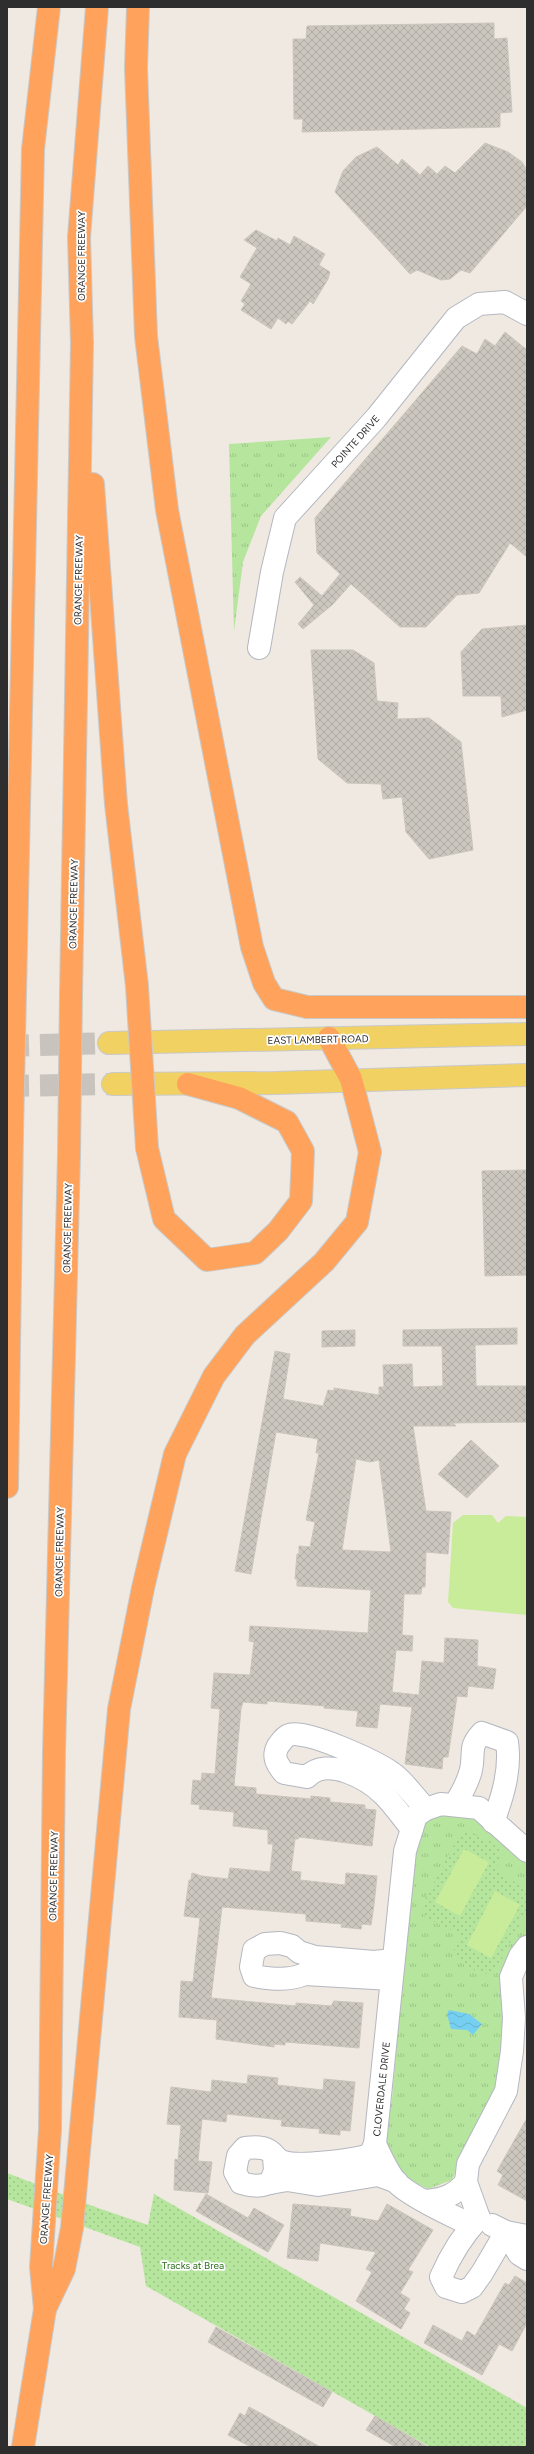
<svg xmlns="http://www.w3.org/2000/svg" width="534" height="2454" font-family="Figtree,sans-serif">
<style>
.grass{fill:url(#grass-tufts)}
.park{fill:url(#park-dots)}
.pitch{fill:#c9ec9a}
.water{fill:url(#water-waves)}
.building{fill:url(#building-cross-hatch);stroke:#cbc5ba;fill-rule:evenodd}
.lines{fill:none;stroke-linecap:round;stroke-linejoin:round}
.major-tunnel{stroke:#c8c4bd;stroke-width:22;stroke-dasharray:22 11;stroke-linecap:butt}
.minor-casing{stroke:#b4b7c1;stroke-width:24}
.major-casing{stroke:#c9c9c9;stroke-width:24}
.highway-casing{stroke:#c9c9c9;stroke-width:24}
.minor{stroke:#fff;stroke-width:22}
.major{stroke:#f2d163;stroke-width:22}
.highway{stroke:#ffa35c;stroke-width:22}
.highway-bridge-casing{stroke:#c9c9c9;stroke-width:24;stroke-linecap:butt}
.highway-bridge{stroke:#ffa35c;stroke-width:22}
.labels{text-anchor:middle;stroke-width:3.5;stroke-linejoin:round;paint-order:stroke}
.street-label{font-size:10px;fill:#2e2e2e;stroke:#fff}
.park-label{font-size:10px;fill:#2c6e1b;stroke:#fff}
</style>
<defs>
<pattern id="grass-tufts" width="24" height="20" patternUnits="userSpaceOnUse"><rect width="24" height="20" fill="#b6e59e"/><path d="M3 7l-1-3M5 7V3M7 7l1-3M15 17l-1-3M17 17v-4M19 17l1-3" fill="none" stroke="#9dc588"/></pattern>
<pattern id="park-dots" width="8" height="8" patternUnits="userSpaceOnUse"><rect width="8" height="8" fill="#b6e59e"/><path d="M2 2h.1M6 6h.1" fill="none" stroke="#9dc588" stroke-width="1.8" stroke-linecap="round"/></pattern>
<pattern id="water-waves" width="16" height="10" patternUnits="userSpaceOnUse"><rect width="16" height="10" fill="#75cff0"/><path d="M0 5q4-4 8 0t8 0" fill="none" stroke="#66b2ce"/></pattern>
<pattern id="building-cross-hatch" width="8" height="8" patternUnits="userSpaceOnUse"><rect width="8" height="8" fill="#cbc7bf"/><path d="M0 0l8 8M0 8l8-8" fill="none" stroke="#afaba4"/></pattern>
</defs>
<rect width="100%" height="100%" fill="#efe9e1"/>
<!-- grass -->
<g class="grass">
<path d="M 331,437 L 261,516 L 243,562 L 234,631 L 229,444 Z"/>
<path d="M 448,1810 L 468,1812 L 527,1864 L 527,1935 L 515,1947 L 505,1976 L 501,2053 L 502,2073 L 452,2180 L 428,2189 C 415,2183 390,2168 386,2154 C 381,2137 389,2116 392,2099 L 412,1871 L 411,1861 L 425,1821 Z"/>
</g>
<!-- park -->
<g class="park">
<path d="M 470,1832 L 498,1845 L 502,1857 L 495,1871 L 527,1889 L 527,1910 L 496,1970 L 483,1975 L 457,1960 L 454,1949 L 461,1935 L 425,1917 L 422,1905 L 459,1835 Z"/>
<path d="M 7,2173 L 98,2208 L 148,2225 L 154,2194 L 527,2408 L 527,2447 L 430,2447 L 146,2286 L 140,2247 L 7,2199 Z"/>
</g>
<!-- pitch -->
<g class="pitch">
<path d="M 463,1515 L 492,1515 L 498,1523 L 506,1516 L 527,1517 L 527,1615 L 453,1608 L 448,1602 L 453,1523 Z"/>
<path d="M 464,1849 L 489,1862 L 460,1916 L 435,1902 Z"/>
<path d="M 495,1891 L 520,1905 L 491,1958 L 467,1945 Z"/>
</g>
<!-- water -->
<path class="water" d="M 449,2010 L 469,2014 L 482,2024 L 473,2035 L 467,2030 L 451,2029 L 447,2014 Z"/>
<!-- building -->
<g class="building">
<path d="M 494,23 L 494,39 L 507,38 L 512,112 L 500,113 L 500,127 L 302,132 L 303,119 L 294,119 L 293,39 L 306,39 L 307,26 Z"/>
<path d="M 485,143 L 508,152 L 522,162 L 527,170 L 527,206 L 470,273 L 461,270 L 450,279 L 441,280 L 417,270 L 410,274 L 335,192 L 343,171 L 356,157 L 377,147 L 398,165 L 402,159 L 420,175 L 428,166 L 437,174 L 445,166 L 455,173 Z"/>
<path d="M 256,230 L 277,241 L 278,238 L 290,245 L 294,236 L 325,254 L 319,265 L 330,272 L 328,279 L 313,304 L 310,301 L 292,324 L 288,321 L 286,324 L 278,318 L 271,329 L 241,310 L 245,304 L 241,301 L 251,284 L 240,277 L 257,248 L 244,240 Z"/>
<path d="M 505,332 L 527,350 L 527,557 L 510,543 L 479,593 L 457,595 L 426,627 L 400,627 L 351,584 L 332,605 L 303,629 L 298,624 L 314,605 L 295,582 L 300,577 L 322,596 L 340,574 L 317,553 L 315,518 L 462,346 L 477,354 L 485,339 L 495,346 Z"/>
<path d="M 527,625 L 527,710 L 502,717 L 501,696 L 463,696 L 461,652 L 482,629 Z"/>
<path d="M 311,650 L 353,650 L 374,663 L 377,701 L 398,703 L 397,719 L 429,718 L 461,742 L 473,850 L 429,859 L 406,832 L 402,797 L 383,799 L 381,784 L 347,783 L 318,759 Z"/>
<path d="M 527,1170 L 527,1275 L 485,1276 L 482,1171 Z"/>
<path d="M 517,1328 L 517,1344 L 475,1345 L 476,1386 L 527,1386 L 527,1422 L 453,1423 L 456,1426 L 413,1426 L 426,1511 L 451,1512 L 448,1554 L 426,1552 L 425,1587 L 422,1587 L 421,1594 L 404,1594 L 402,1635 L 413,1636 L 412,1651 L 396,1650 L 392,1692 L 419,1695 L 422,1661 L 444,1663 L 445,1638 L 478,1640 L 477,1666 L 496,1669 L 493,1689 L 468,1686 L 467,1697 L 457,1696 L 448,1757 L 443,1757 L 442,1769 L 405,1764 L 412,1707 L 380,1704 L 377,1728 L 356,1726 L 358,1711 L 324,1708 L 324,1706 L 267,1701 L 267,1704 L 243,1702 L 241,1709 L 234,1786 L 256,1788 L 256,1794 L 311,1799 L 311,1796 L 330,1798 L 330,1802 L 365,1805 L 365,1809 L 376,1810 L 372,1846 L 299,1837 L 298,1839 L 295,1839 L 291,1871 L 301,1872 L 300,1880 L 345,1885 L 346,1873 L 377,1876 L 374,1905 L 371,1925 L 362,1924 L 361,1929 L 341,1927 L 342,1924 L 306,1921 L 306,1914 L 222,1907 L 211,1998 L 296,2006 L 296,2003 L 331,2006 L 334,2001 L 363,2003 L 359,2048 L 285,2042 L 285,2045 L 274,2044 L 274,2047 L 216,2039 L 217,2020 L 179,2017 L 181,1981 L 193,1982 L 200,1918 L 184,1916 L 189,1880 L 191,1880 L 192,1873 L 202,1876 L 228,1879 L 230,1868 L 270,1872 L 273,1844 L 268,1844 L 268,1830 L 233,1826 L 234,1812 L 199,1809 L 200,1805 L 191,1804 L 193,1780 L 201,1781 L 202,1773 L 215,1774 L 220,1709 L 211,1708 L 214,1673 L 250,1675 L 254,1642 L 249,1641 L 250,1626 L 368,1633 L 371,1590 L 297,1586 L 297,1579 L 295,1579 L 297,1554 L 299,1554 L 299,1546 L 310,1547 L 315,1522 L 306,1520 L 319,1453 L 316,1453 L 318,1439 L 276,1432 L 251,1574 L 235,1571 L 275,1351 L 290,1354 L 283,1399 L 323,1406 L 328,1390 L 334,1391 L 334,1388 L 379,1395 L 379,1387 L 384,1387 L 383,1365 L 412,1364 L 413,1387 L 443,1386 L 442,1346 L 403,1346 L 403,1330 ZM 356,1459 L 370,1462 L 379,1460 L 391,1552 L 342,1550 Z"/>
<path d="M 355,1330 L 355,1346 L 322,1347 L 322,1331 Z"/>
<path d="M 471,1440 L 499,1466 L 467,1498 L 438,1474 Z"/>
<path d="M 248,2075 L 278,2078 L 277,2085 L 323,2090 L 324,2079 L 355,2082 L 350,2131 L 340,2130 L 340,2135 L 319,2133 L 320,2129 L 281,2126 L 282,2120 L 227,2114 L 226,2122 L 202,2119 L 198,2161 L 212,2162 L 208,2193 L 174,2190 L 175,2159 L 178,2160 L 181,2125 L 167,2124 L 171,2087 L 211,2092 L 212,2080 L 247,2084 Z"/>
<path d="M 527,2118 L 527,2201 L 498,2185 L 503,2175 L 497,2171 Z"/>
<path d="M 206,2194 L 248,2218 L 254,2208 L 284,2225 L 268,2252 L 196,2211 Z"/>
<path d="M 293,2204 L 351,2209 L 350,2216 L 378,2221 L 387,2204 L 433,2230 L 408,2270 L 413,2272 L 400,2293 L 410,2299 L 404,2309 L 410,2313 L 401,2329 L 356,2301 L 372,2272 L 366,2269 L 376,2252 L 320,2243 L 318,2261 L 287,2258 Z"/>
<path d="M 515,2276 L 527,2283 L 527,2323 L 512,2351 L 499,2344 L 482,2375 L 424,2343 L 433,2325 L 462,2341 L 467,2331 L 475,2336 L 505,2283 L 509,2285 Z"/>
<path d="M 216,2327 L 332,2392 L 323,2407 L 208,2342 Z"/>
<path d="M 249,2407 L 264,2415 L 320,2447 L 251,2447 L 228,2435 L 240,2413 L 245,2416 Z"/>
<path d="M 375,2416 L 428,2447 L 396,2447 L 366,2430 Z"/>
</g>
<g class="lines">
<!-- major-tunnel -->
<g class="major-tunnel">
<path d="M 7,1046 L 109,1043"/>
<path d="M 7,1086 L 113,1084"/>
</g>
<!-- minor casing -->
<g class="minor-casing">
<g id="minor">
<path d="M 259,648 L 272,572 L 285,518 L 376,418 L 456,318 L 479,304 L 505,302 L 527,314"/>
<path d="M 455,1804 C 462,1793 468,1782 471,1770 C 475,1752 468,1748 482,1733 L 507,1742 C 511,1769 503,1796 493,1822"/>
<path d="M 412,1829 C 403,1818 394,1805 384,1795 C 367,1778 327,1756 307,1777 L 284,1773 C 277,1764 272,1757 278,1746 C 281,1742 284,1737 289,1735 C 304,1728 377,1762 392,1773 C 404,1781 415,1798 426,1809"/>
<path d="M 391,1979 L 305,1974 C 288,1981 272,1979 254,1976 L 251,1967 L 254,1950 L 265,1944 L 280,1943 L 292,1946 L 299,1952 L 315,1957 L 374,1962 L 393,1960"/>
<path d="M 274,2156 L 275,2171 L 270,2183 C 259,2187 252,2186 241,2183 L 235,2172 L 238,2156 L 245,2148 C 254,2147 264,2146 271,2152 C 274,2155 277,2159 281,2161 C 297,2168 352,2160 370,2155 L 375,2144"/>
<path d="M 270,2183 L 287,2180 L 318,2185 L 378,2175 L 397,2182"/>
<path d="M 426,2201 C 444,2199 454,2196 466,2182"/>
<path d="M 479,2218 L 463,2221 C 446,2213 408,2195 396,2182 C 387,2171 381,2157 375,2144 L 405,1851 L 416,1816 L 426,1809 L 441,1804 L 479,1808 L 527,1851"/>
<path d="M 479,2218 L 466,2182 L 468,2164 L 506,2091 L 512,2051 L 514,2018 L 511,1977 L 520,1956 L 527,1947"/>
<path d="M 479,2218 C 462,2236 451,2254 441,2277 L 446,2287 L 462,2292 L 472,2287 L 482,2273 L 506,2232"/>
<path d="M 492,2225 L 506,2232 L 527,2236"/>
<path d="M 506,2232 L 519,2254 L 527,2259"/>
</g>
</g>
<!-- major casing -->
<g class="major-casing">
<g id="major">
<path d="M 109,1043 L 527,1034"/>
<path d="M 113,1084 L 275,1083 L 527,1075"/>
</g>
</g>
<!-- highway casing -->
<g class="highway-casing">
<g id="highway">
<path d="M 138,7 L 136,68 L 146,336 L 167,510 L 252,947 L 264,983 L 274,999 L 307,1007 L 527,1007"/>
<path d="M 93,484 L 116,804 L 137,986"/>
<path d="M 15,993 L 33,149 L 49,7"/>
<path d="M 71,994 L 82,343 L 79,237 L 97,7"/>
<path d="M 147,1148 L 164,1219 L 207,1260 L 255,1253 L 278,1231 L 301,1201 L 303,1151 L 287,1122 L 239,1098 L 188,1084"/>
<path d="M 7,1487 L 12,1132"/>
<path d="M 45,2309 L 64,2269 L 72,2228 L 119,1709 L 143,1588 L 175,1454 L 214,1376 L 245,1335 L 324,1262 L 357,1222 L 370,1152 L 351,1079 L 329,1038"/>
<path d="M 23,2447 L 45,2309 L 41,2267 L 50,2130 L 54,1753 L 69,1155"/>
</g>
</g>
<!-- minor -->
<use href="#minor" class="minor"/>
<!-- major -->
<use href="#major" class="major"/>
<!-- highway -->
<use href="#highway" class="highway"/>
<!-- highway-bridge casing -->
<g class="highway-bridge-casing">
<g id="highway-bridge">
<path d="M 137,986 L 147,1148"/>
<path d="M 12,1132 L 15,993"/>
<path d="M 69,1155 L 71,994"/>
</g>
</g>
<!-- highway-bridge -->
<use href="#highway-bridge" class="highway-bridge"/>
</g>
<g class="labels">
<!-- street labels -->
<g class="street-label">
<text transform="translate(81 256) rotate(-90)" y="4">ORANGE FREEWAY</text>
<text transform="translate(355 441) rotate(-48)" y="4">POINTE DRIVE</text>
<text transform="translate(78 580) rotate(-89)" y="4">ORANGE FREEWAY</text>
<text transform="translate(73 904) rotate(-89)" y="4">ORANGE FREEWAY</text>
<text transform="translate(318 1039) rotate(-1)" y="4">EAST LAMBERT ROAD</text>
<text transform="translate(67 1228) rotate(-89)" y="4">ORANGE FREEWAY</text>
<text transform="translate(59 1552) rotate(-89)" y="4">ORANGE FREEWAY</text>
<text transform="translate(53 1876) rotate(-89)" y="4">ORANGE FREEWAY</text>
<text transform="translate(381 2089) rotate(-84)" y="4">CLOVERDALE DRIVE</text>
<text transform="translate(46 2199) rotate(-86)" y="4">ORANGE FREEWAY</text>
</g>
<!-- park labels -->
<g class="park-label">
<text x="193" y="2269">Tracks at Brea</text>
</g>
</g>
<!-- border -->
<rect width="534" height="2454" fill="none" stroke="#2e2e2e" stroke-width="16"/>
</svg>
